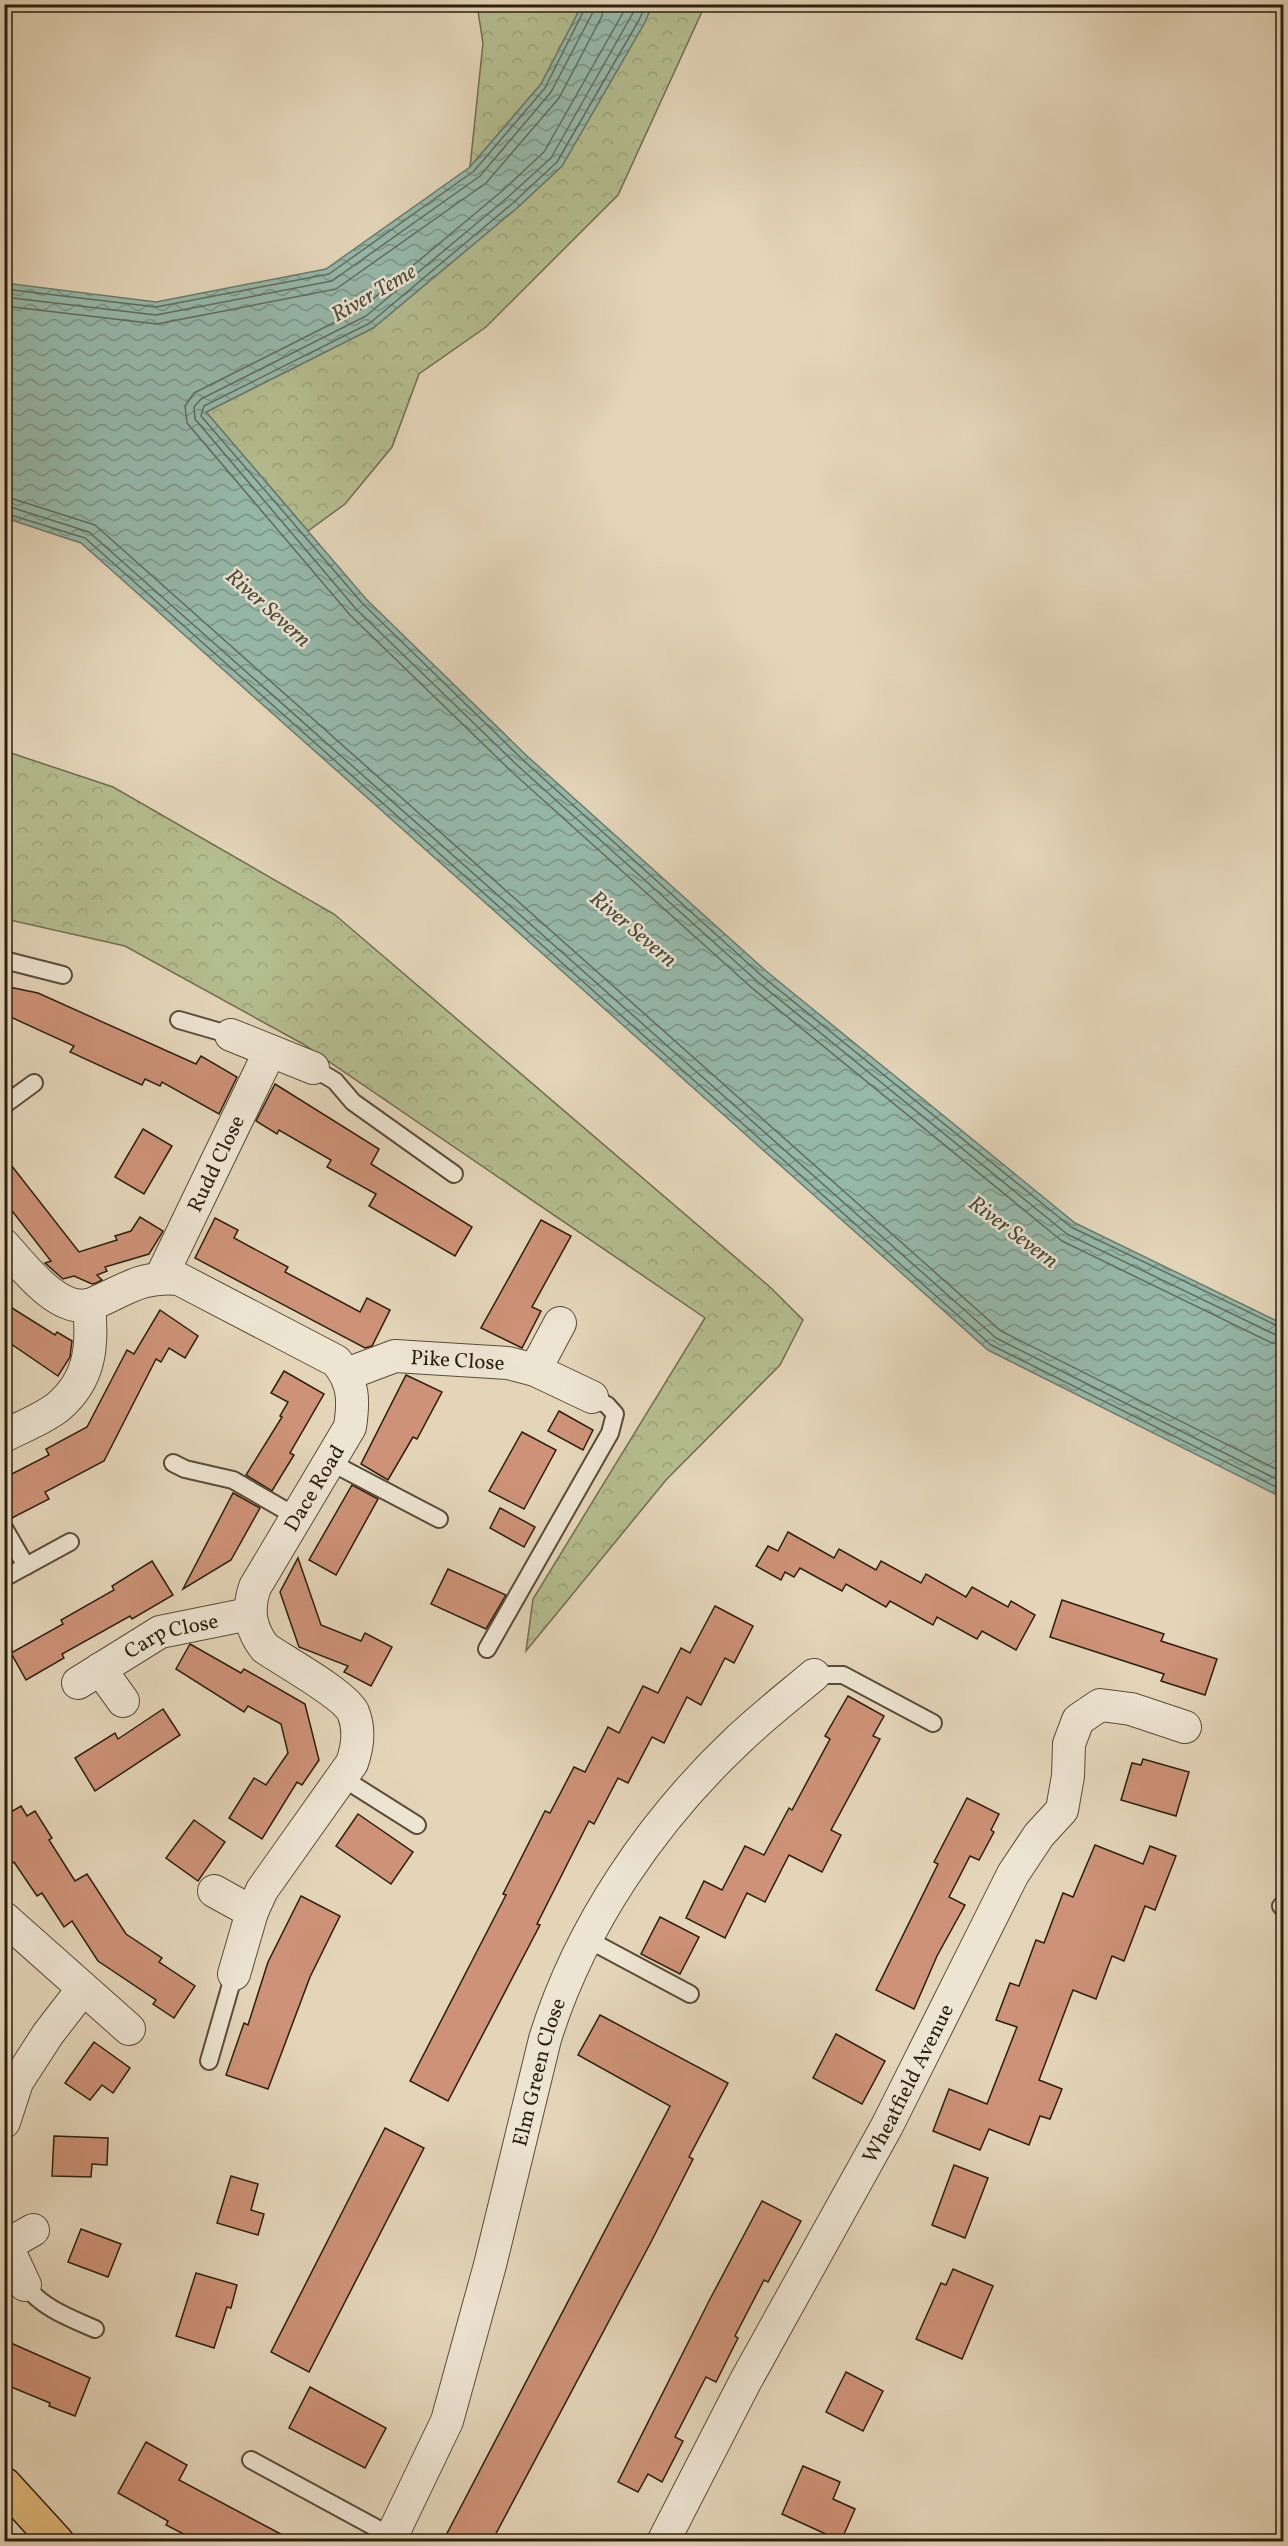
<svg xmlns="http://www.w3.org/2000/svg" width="1288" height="2546" font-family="Vollkorn,serif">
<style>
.forest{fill:url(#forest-crowns);stroke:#706e4e;stroke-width:1.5}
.water{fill:url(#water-waves);stroke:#6c7b6c;stroke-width:1.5}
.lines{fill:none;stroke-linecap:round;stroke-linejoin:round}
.shore{stroke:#616c5c;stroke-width:1.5}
.building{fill:#cd9277;stroke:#2c1f0d;stroke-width:1.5}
.service-casing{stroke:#5a4c38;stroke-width:20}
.minor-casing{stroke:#5a4c38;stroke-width:34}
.primary-casing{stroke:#2c1f0d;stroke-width:36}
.service{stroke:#ede4d2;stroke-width:16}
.minor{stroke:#ede4d2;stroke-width:32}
.primary{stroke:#e2ba7c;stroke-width:33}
.labels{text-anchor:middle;stroke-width:5;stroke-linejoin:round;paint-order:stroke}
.street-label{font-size:21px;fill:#2c1f0d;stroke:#ede4d2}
.water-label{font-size:22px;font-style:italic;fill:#4c4d3c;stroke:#ede4d2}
</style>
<defs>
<pattern id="forest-crowns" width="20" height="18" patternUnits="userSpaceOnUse" patternTransform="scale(1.5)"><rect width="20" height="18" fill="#b4bd8f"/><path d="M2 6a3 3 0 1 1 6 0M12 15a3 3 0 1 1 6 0" fill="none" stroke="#9ba27a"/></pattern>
<pattern id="water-waves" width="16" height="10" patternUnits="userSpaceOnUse" patternTransform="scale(1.5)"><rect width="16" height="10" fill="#96b9ab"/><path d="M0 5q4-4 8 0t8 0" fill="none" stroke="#7b968a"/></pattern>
</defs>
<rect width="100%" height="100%" fill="#e4d5b9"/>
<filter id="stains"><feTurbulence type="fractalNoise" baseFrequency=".00333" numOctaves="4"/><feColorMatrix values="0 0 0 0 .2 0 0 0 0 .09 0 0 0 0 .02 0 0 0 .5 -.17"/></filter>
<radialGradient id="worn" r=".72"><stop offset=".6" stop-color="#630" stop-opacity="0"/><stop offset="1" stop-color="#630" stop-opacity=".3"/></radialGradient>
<!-- forest -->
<g class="forest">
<path d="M 477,5 L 582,5 L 541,84 L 470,167 L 483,43 Z"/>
<path d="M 652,5 L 705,5 L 618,195 L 486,327 L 419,374 L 392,447 L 345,504 L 308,531 L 206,412 L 373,328 L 517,208 L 562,166 L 645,22 Z"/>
<path d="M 5,751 L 113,787 L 334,914 L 770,1287 L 803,1320 L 780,1365 L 666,1480 L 526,1651 L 533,1599 L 705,1318 L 303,1044 L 125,946 L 5,919 Z"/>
</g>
<!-- water -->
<path class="water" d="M 582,5 L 652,5 L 645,22 L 562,166 L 517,208 L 373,328 L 206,412 L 366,599 L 527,756 L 766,971 L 1075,1223 L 1283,1324 L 1283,1498 L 988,1350 L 81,543 L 5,518 L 5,283 L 156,302 L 326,269 L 470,167 L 541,84 Z"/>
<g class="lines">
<!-- shore -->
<g class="shore">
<path d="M 628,4 L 544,152 L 502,191 L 361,309 L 194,393 L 185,406 L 187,423 L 350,615 L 512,772 L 752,988 L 1062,1241 L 1272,1343 L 1284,1345"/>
<path d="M 638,4 L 551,158 L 508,197 L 366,316 L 201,399 L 194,407 L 195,419 L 356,609 L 518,766 L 758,982 L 1067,1234 L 1276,1335 L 1284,1336"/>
<path d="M 646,4 L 639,20 L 557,162 L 513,203 L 370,323 L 204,406 L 201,416 L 362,603 L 523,760 L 762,976 L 1071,1227 L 1284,1329"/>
<path d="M 4,289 L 156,307 L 329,274 L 474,171 L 545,88 L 587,4"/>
<path d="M 4,297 L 156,315 L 332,281 L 480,176 L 551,92 L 593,12 L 595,4"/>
<path d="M 4,306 L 157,324 L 336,289 L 486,183 L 559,98 L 602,16 L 604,4"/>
<path d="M 4,496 L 95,525 L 1001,1331 L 1284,1473"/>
<path d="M 4,505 L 89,532 L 996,1338 L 1284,1483"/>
<path d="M 4,513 L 85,538 L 991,1345 L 1284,1491"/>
</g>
</g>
<!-- building -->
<g class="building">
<path d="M 4,986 L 38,993 L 196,1064 L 201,1056 L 237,1077 L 219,1114 L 162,1082 L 160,1086 L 145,1079 L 142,1085 L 70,1052 L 74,1046 L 4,1014 Z"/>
<path d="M 275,1084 L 379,1149 L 371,1164 L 472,1227 L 455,1256 L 369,1206 L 376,1194 L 327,1167 L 331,1160 L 279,1130 L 277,1134 L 256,1121 Z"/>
<path d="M 143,1129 L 172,1146 L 144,1194 L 115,1177 Z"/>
<path d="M 4,1156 L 79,1252 L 117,1240 L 115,1236 L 131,1231 L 140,1217 L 163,1231 L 162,1233 L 149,1254 L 105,1267 L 107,1271 L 97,1275 L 102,1280 L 96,1283 L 92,1284 L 74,1276 L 63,1279 L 45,1263 L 51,1261 L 13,1212 L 4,1207 Z"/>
<path d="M 215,1218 L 238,1230 L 234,1238 L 288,1267 L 285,1272 L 360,1312 L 367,1298 L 390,1310 L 372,1346 L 365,1348 L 195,1258 Z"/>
<path d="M 541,1220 L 571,1236 L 532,1307 L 541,1311 L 522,1348 L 481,1328 Z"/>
<path d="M 4,1303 L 55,1335 L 57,1332 L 72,1341 L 70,1357 L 58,1376 L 4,1339 Z"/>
<path d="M 160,1310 L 198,1336 L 185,1358 L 169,1348 L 161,1362 L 156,1359 L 104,1461 L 45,1492 L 49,1499 L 10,1519 L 4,1518 L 4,1478 L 49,1455 L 46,1449 L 87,1427 L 127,1350 L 134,1354 Z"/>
<path d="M 284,1371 L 324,1394 L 290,1453 L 294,1455 L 272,1491 L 246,1475 L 282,1417 L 280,1416 L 288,1402 L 271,1393 Z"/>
<path d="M 406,1375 L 442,1392 L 417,1439 L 413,1437 L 388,1480 L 361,1464 Z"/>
<path d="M 559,1411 L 593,1430 L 583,1450 L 548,1431 Z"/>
<path d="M 522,1432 L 556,1450 L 524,1509 L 489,1491 Z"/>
<path d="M 352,1485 L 378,1499 L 336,1575 L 309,1560 Z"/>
<path d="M 233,1493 L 260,1508 L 231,1560 L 183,1589 Z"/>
<path d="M 500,1508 L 535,1527 L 524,1547 L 490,1528 Z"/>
<path d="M 788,1532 L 834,1558 L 839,1549 L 876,1570 L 881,1561 L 921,1583 L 926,1574 L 966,1597 L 972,1587 L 1008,1607 L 1011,1601 L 1035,1615 L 1016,1650 L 982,1631 L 977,1639 L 937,1617 L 933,1625 L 890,1601 L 886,1607 L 846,1584 L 842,1591 L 800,1568 L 794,1577 L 785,1572 L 781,1580 L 756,1566 L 768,1546 L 778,1551 Z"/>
<path d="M 298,1558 L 321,1625 L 361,1641 L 365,1633 L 392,1647 L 371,1686 L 344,1672 L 348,1666 L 299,1647 L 280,1592 Z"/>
<path d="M 152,1561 L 173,1595 L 132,1619 L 130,1616 L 62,1654 L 64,1658 L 26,1680 L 11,1653 L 63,1624 L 61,1620 L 114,1590 L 112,1586 Z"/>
<path d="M 448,1569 L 506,1595 L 486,1629 L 431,1604 Z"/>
<path d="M 1062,1600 L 1164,1634 L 1161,1641 L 1217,1659 L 1205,1695 L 1161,1681 L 1164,1674 L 1050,1637 Z"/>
<path d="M 715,1606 L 753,1626 L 734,1663 L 725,1658 L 701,1705 L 687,1697 L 664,1743 L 652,1737 L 628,1783 L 618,1778 L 594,1824 L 589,1821 L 537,1924 L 540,1925 L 448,2101 L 410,2081 L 506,1895 L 503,1894 L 545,1811 L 550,1813 L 574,1767 L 585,1772 L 608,1727 L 619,1733 L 643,1686 L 658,1693 L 681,1648 L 690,1653 Z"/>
<path d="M 190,1644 L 241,1673 L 244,1669 L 305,1704 L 319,1760 L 302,1785 L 297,1782 L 262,1839 L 229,1818 L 254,1778 L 266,1785 L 288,1753 L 281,1724 L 248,1706 L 244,1712 L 176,1669 Z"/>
<path d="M 848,1696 L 884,1716 L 873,1736 L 880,1739 L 831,1830 L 841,1835 L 822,1872 L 789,1855 L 765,1902 L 747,1893 L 725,1938 L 686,1918 L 704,1881 L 722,1890 L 745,1846 L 764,1855 L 789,1808 L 792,1810 L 830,1739 L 825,1736 Z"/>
<path d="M 163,1709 L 180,1735 L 95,1791 L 75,1758 L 115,1733 L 118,1739 Z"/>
<path d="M 1143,1759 L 1189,1772 L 1176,1816 L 1121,1800 L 1132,1763 L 1141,1765 Z"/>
<path d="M 967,1798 L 999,1814 L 991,1830 L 994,1832 L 979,1860 L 970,1856 L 949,1897 L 965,1905 L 937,1956 L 914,2009 L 876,1990 L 938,1864 L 934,1862 Z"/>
<path d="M 21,1806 L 27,1816 L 35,1811 L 52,1838 L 49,1840 L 75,1881 L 87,1874 L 126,1934 L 162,1958 L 159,1962 L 195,1986 L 174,2018 L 153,2004 L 156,2000 L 98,1961 L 72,1921 L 64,1927 L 42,1893 L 37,1896 L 14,1862 L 4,1868 L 4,1816 Z"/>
<path d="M 358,1814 L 413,1852 L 391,1884 L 336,1846 Z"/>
<path d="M 194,1820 L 225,1842 L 198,1881 L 166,1858 Z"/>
<path d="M 1095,1845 L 1143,1864 L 1150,1846 L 1176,1856 L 1155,1910 L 1145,1906 L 1124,1961 L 1112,1956 L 1096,1999 L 1073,1990 L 1039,2080 L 1062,2089 L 1050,2119 L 1040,2116 L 1029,2145 L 989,2129 L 980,2150 L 933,2131 L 949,2089 L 987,2104 L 1017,2027 L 996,2020 L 1010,1983 L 1019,1986 L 1036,1940 L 1044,1943 L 1063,1893 L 1073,1897 Z"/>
<path d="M 301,1896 L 340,1916 L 310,1977 L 268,2089 L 226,2075 L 244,2023 L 248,2025 L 268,1962 Z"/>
<path d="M 660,1917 L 699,1937 L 680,1974 L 641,1954 Z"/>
<path d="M 600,2015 L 728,2083 L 689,2157 L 693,2159 L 651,2242 L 492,2541 L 443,2541 L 670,2106 L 578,2055 Z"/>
<path d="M 836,2034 L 885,2061 L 862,2104 L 813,2078 Z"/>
<path d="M 94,2042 L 130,2068 L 113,2093 L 102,2085 L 90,2100 L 65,2083 Z"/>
<path d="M 385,2128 L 424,2148 L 309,2372 L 271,2352 Z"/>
<path d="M 54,2136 L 108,2138 L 107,2165 L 92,2164 L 91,2177 L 52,2176 Z"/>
<path d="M 954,2165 L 988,2178 L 965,2238 L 932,2225 Z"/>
<path d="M 231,2176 L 258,2184 L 251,2210 L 264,2214 L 258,2235 L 217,2223 Z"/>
<path d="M 762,2201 L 801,2221 L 768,2282 L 764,2280 L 735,2336 L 738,2338 L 716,2382 L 706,2377 L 675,2437 L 683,2441 L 662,2482 L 648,2474 L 638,2492 L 618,2482 L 709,2301 Z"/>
<path d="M 81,2229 L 121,2244 L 108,2277 L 68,2262 Z"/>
<path d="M 953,2269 L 993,2286 L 962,2359 L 916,2339 L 941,2283 L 946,2285 Z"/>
<path d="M 196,2273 L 237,2285 L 231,2308 L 227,2307 L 214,2348 L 176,2336 Z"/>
<path d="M 4,2340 L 90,2378 L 75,2416 L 49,2406 L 50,2403 L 4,2384 Z"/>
<path d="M 846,2372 L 883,2391 L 863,2431 L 826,2412 Z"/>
<path d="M 310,2387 L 386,2428 L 365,2468 L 289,2428 Z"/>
<path d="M 146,2442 L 187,2465 L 179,2480 L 294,2541 L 197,2541 L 166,2525 L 168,2521 L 118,2493 Z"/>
<path d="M 803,2466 L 840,2482 L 833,2499 L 855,2509 L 841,2541 L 782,2514 Z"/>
</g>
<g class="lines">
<!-- service casing -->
<g class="service-casing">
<g id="service">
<path d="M 4,960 L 63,975"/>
<path d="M 179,1020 L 231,1035"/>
<path d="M 313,1068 L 335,1081 L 353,1102 L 454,1174"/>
<path d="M 4,1105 L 34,1083"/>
<path d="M 330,1462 L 439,1519"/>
<path d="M 173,1463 L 185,1469 L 233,1480 L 297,1517"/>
<path d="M 4,1528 L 26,1566"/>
<path d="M 4,1578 L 70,1542"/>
<path d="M 487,1649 L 610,1433 L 615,1414 L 607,1405 L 592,1397"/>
<path d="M 814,1675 L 843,1675 L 933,1723"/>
<path d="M 341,1777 L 417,1825"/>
<path d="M 1281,1906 L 1284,1907"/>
<path d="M 587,1939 L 690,1994"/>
<path d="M 209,2061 L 234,1974"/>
<path d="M 25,2285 C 42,2308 70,2318 95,2329"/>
<path d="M 251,2460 L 391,2536"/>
</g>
</g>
<!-- minor casing -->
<g class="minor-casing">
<g id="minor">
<path d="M 231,1035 L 313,1068"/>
<path d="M 4,1245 C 22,1265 60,1316 92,1304 C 124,1291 141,1275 179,1279 L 336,1361 C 354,1382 354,1400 350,1427 L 255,1587 C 247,1610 250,1629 265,1648 C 284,1661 344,1694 353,1712 C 360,1729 358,1746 352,1763 L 262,1890 L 252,1912 L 234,1974"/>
<path id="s1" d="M 161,1277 L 270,1051"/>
<path d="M 535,1370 L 560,1323"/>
<path id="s2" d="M 347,1374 L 395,1356 L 508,1363 L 535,1370 L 592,1397"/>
<path d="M 4,1436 C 21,1427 43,1419 58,1407 C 91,1379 93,1345 89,1305"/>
<path d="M 100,1669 L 123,1701"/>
<path id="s3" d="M 78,1683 L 160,1632 L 249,1614"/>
<path d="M 214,1891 L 252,1912"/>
<path d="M 4,1918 L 129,2029"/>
<path d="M 4,2122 L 17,2082 L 48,2034 L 82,1990"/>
<path d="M 4,2240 L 25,2285"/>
<path d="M 7,2245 L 33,2230"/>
<path id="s4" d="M 389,2542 L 447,2421 L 490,2265 L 545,2039 C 580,1926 652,1821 738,1740 C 762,1717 789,1696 814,1675"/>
<path id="s5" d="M 663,2542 L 745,2382 L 887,2126 L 1013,1874 L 1039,1835 L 1062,1810 L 1068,1776 L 1069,1744 L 1078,1720 L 1100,1705 L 1131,1709 L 1185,1727"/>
</g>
</g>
<!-- primary casing -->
<g class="primary-casing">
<path id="primary" d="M 4,2484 L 57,2542"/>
</g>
<!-- service -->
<use href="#service" class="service"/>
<!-- minor -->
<use href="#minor" class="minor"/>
<!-- primary -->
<use href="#primary" class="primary"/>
</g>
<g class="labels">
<!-- street labels -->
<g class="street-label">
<text dy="7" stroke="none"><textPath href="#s1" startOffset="126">Rudd Close</textPath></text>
<text dy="7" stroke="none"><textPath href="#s2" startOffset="114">Pike Close</textPath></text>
<text transform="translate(314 1488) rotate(-59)" y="7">Dace Road</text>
<text dy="7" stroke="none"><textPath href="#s3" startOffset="106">Carp Close</textPath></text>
<text dy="7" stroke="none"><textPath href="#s4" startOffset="495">Elm Green Close</textPath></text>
<text dy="7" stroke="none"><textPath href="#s5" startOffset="520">Wheatfield Avenue</textPath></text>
</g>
<!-- water labels -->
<g class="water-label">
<text transform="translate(373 292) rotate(-30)" y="8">River Teme</text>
<text transform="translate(269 607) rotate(42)" y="8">River Severn</text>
<text transform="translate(634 928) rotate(40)" y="8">River Severn</text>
<text transform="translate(1014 1231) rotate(37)" y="8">River Severn</text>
</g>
</g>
<!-- margin -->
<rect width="1288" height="2546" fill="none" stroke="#e4d5b9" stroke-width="24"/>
<rect x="6" y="6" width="1276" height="2534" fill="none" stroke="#2c1f0d" stroke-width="3"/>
<rect x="12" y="12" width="1264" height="2522" fill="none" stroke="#2c1f0d" stroke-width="1.5"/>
<rect width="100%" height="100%" filter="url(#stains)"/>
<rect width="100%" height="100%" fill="url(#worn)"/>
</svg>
